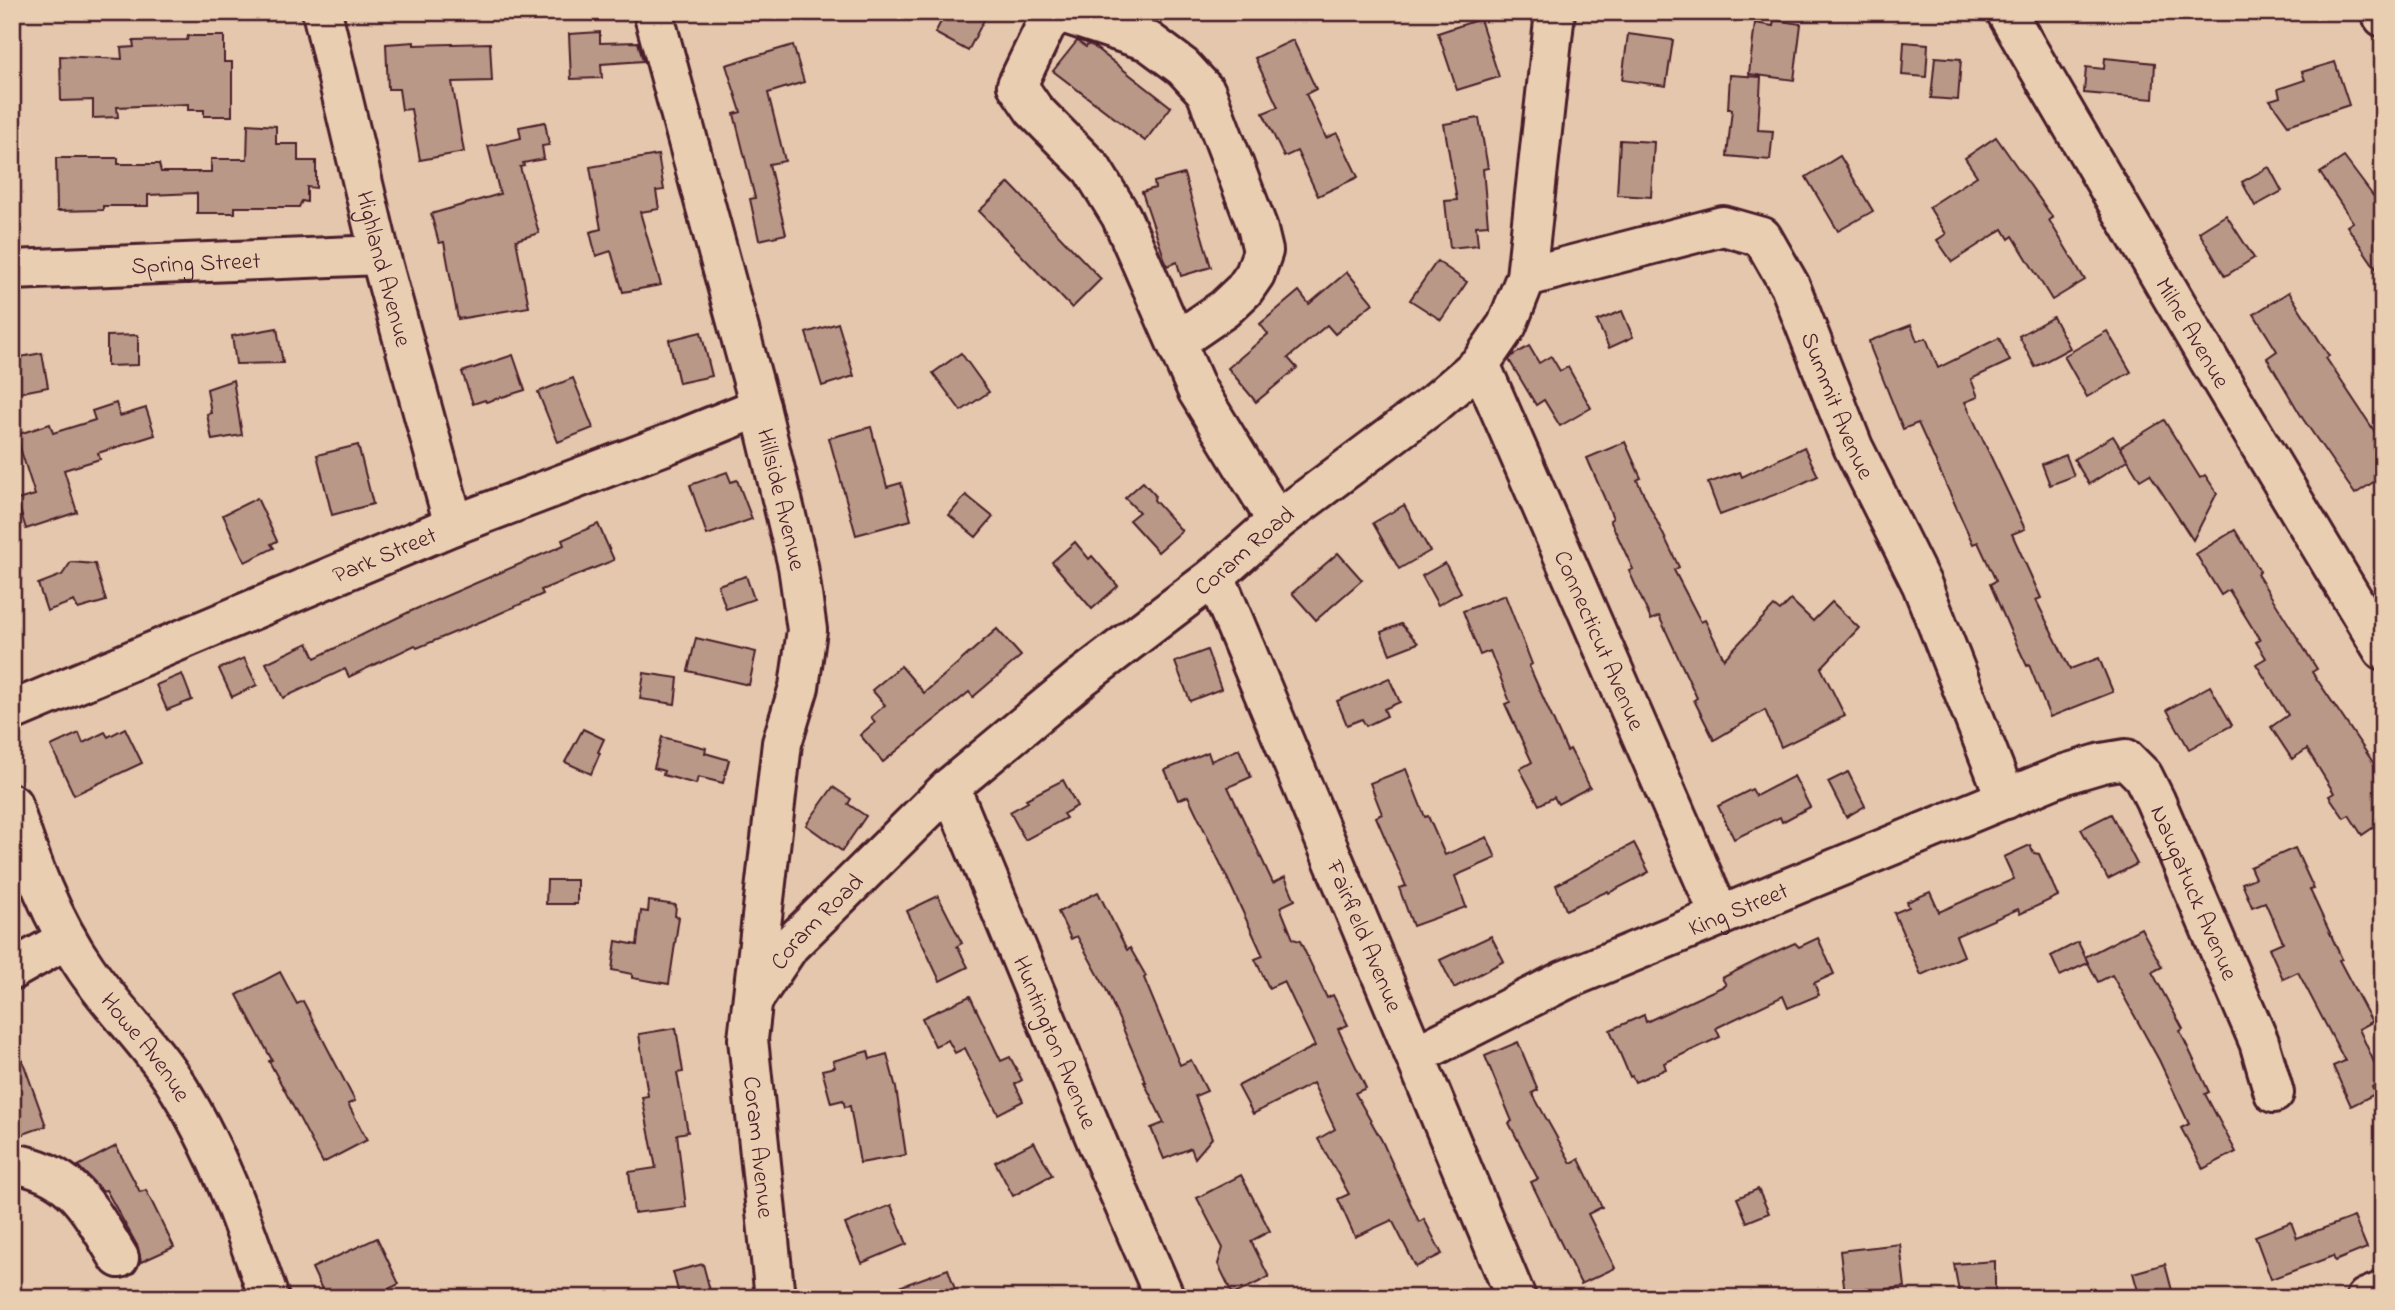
<svg xmlns="http://www.w3.org/2000/svg" width="2395" height="1310" font-family="'Indie Flower',sans-serif">
<style>
.building{fill:#b99887;stroke:#4a1f2b;stroke-width:2}
.lines{fill:none;stroke-linecap:round;stroke-linejoin:round}
.minor-casing{stroke:#4a1f2b;stroke-width:44}
.major-casing{stroke:#4a1f2b;stroke-width:44}
.minor{stroke:#eaceb1;stroke-width:38}
.major{stroke:#eaceb1;stroke-width:38}
.labels{text-anchor:middle;stroke-width:7;stroke-linejoin:round;paint-order:stroke}
.street-label{font-size:24px;fill:#4a1f2b;stroke:#eaceb1}
</style>
<rect width="100%" height="100%" fill="#e4c7ac"/>
<filter id="ink" filterUnits="userSpaceOnUse"><feTurbulence type="fractalNoise" baseFrequency=".0143" numOctaves="2"/><feDisplacementMap in="SourceGraphic" scale="14" xChannelSelector="R" yChannelSelector="G"/><feConvolveMatrix kernelMatrix="1 2 1 2 8 2 1 2 1" color-interpolation-filters="sRGB"/></filter>
<g filter="url(#ink)">
<!-- building -->
<g class="building">
<path d="M 946,12 L 988,12 L 968,51 L 935,33 Z"/>
<path d="M 1480,19 L 1499,77 L 1457,90 L 1438,33 Z"/>
<path d="M 1774,20 L 1801,24 L 1794,80 L 1749,74 L 1755,23 L 1773,26 Z"/>
<path d="M 600,32 L 600,43 L 638,42 L 643,61 L 601,64 L 602,78 L 571,79 L 569,34 Z"/>
<path d="M 1628,34 L 1673,40 L 1666,86 L 1622,80 Z"/>
<path d="M 188,36 L 224,36 L 224,62 L 232,62 L 232,116 L 204,116 L 204,110 L 188,110 L 188,104 L 117,107 L 118,117 L 93,118 L 93,100 L 61,101 L 60,56 L 122,59 L 121,48 L 134,47 L 133,41 L 187,40 Z"/>
<path d="M 1293,40 L 1316,89 L 1306,94 L 1326,138 L 1337,133 L 1358,177 L 1318,196 L 1297,151 L 1284,157 L 1263,113 L 1278,107 L 1255,58 Z"/>
<path d="M 1077,41 L 1086,47 L 1088,44 L 1093,46 L 1171,107 L 1145,141 L 1053,71 Z"/>
<path d="M 414,42 L 414,45 L 490,43 L 492,81 L 452,82 L 464,152 L 420,160 L 411,109 L 402,110 L 399,89 L 388,89 L 386,44 Z"/>
<path d="M 1904,42 L 1928,44 L 1926,77 L 1902,75 Z"/>
<path d="M 793,45 L 804,82 L 768,93 L 785,161 L 769,164 L 786,234 L 759,240 L 750,199 L 755,198 L 734,114 L 741,112 L 726,65 Z"/>
<path d="M 1935,57 L 1961,59 L 1958,100 L 1931,98 Z"/>
<path d="M 2105,58 L 2155,63 L 2153,99 L 2084,93 L 2086,67 L 2104,69 Z"/>
<path d="M 2335,62 L 2349,105 L 2288,125 L 2270,100 L 2280,97 L 2278,89 L 2305,80 L 2302,72 Z"/>
<path d="M 1730,75 L 1761,77 L 1758,130 L 1773,131 L 1770,160 L 1727,156 L 1732,109 L 1728,109 Z"/>
<path d="M 1479,118 L 1488,168 L 1483,169 L 1488,225 L 1476,226 L 1478,245 L 1450,248 L 1445,201 L 1457,200 L 1444,124 Z"/>
<path d="M 545,122 L 549,145 L 542,146 L 544,159 L 523,163 L 524,166 L 520,167 L 539,233 L 516,240 L 529,307 L 458,319 L 444,242 L 439,243 L 431,214 L 500,194 L 488,146 L 521,138 L 519,127 Z"/>
<path d="M 248,124 L 276,126 L 276,144 L 298,144 L 298,161 L 316,161 L 316,188 L 307,187 L 307,202 L 302,201 L 299,207 L 235,207 L 235,213 L 197,213 L 197,193 L 148,195 L 148,206 L 103,206 L 103,210 L 57,211 L 56,158 L 118,158 L 118,164 L 159,164 L 161,172 L 211,172 L 211,159 L 247,159 Z"/>
<path d="M 1996,137 L 2053,218 L 2049,220 L 2085,280 L 2052,300 L 2013,236 L 2009,239 L 2003,229 L 1952,262 L 1937,240 L 1946,234 L 1929,207 L 1977,176 L 1965,158 Z"/>
<path d="M 1620,140 L 1654,142 L 1651,197 L 1617,195 Z"/>
<path d="M 658,155 L 664,190 L 656,191 L 659,209 L 640,212 L 661,285 L 623,292 L 611,251 L 596,256 L 590,232 L 601,229 L 590,167 Z"/>
<path d="M 1840,156 L 1873,211 L 1838,231 L 1806,177 Z"/>
<path d="M 2344,157 L 2383,209 L 2383,279 L 2347,226 L 2353,222 L 2320,173 Z"/>
<path d="M 2269,167 L 2282,191 L 2255,206 L 2242,182 Z"/>
<path d="M 1184,174 L 1211,267 L 1181,276 L 1177,262 L 1167,266 L 1142,192 L 1155,188 L 1154,182 Z"/>
<path d="M 1009,183 L 1101,279 L 1072,308 L 979,211 Z"/>
<path d="M 2226,215 L 2254,258 L 2225,276 L 2199,232 Z"/>
<path d="M 1437,261 L 1467,282 L 1441,320 L 1410,300 Z"/>
<path d="M 1347,272 L 1373,303 L 1335,334 L 1327,325 L 1288,358 L 1297,368 L 1256,402 L 1228,368 L 1268,334 L 1260,324 L 1299,291 L 1309,304 Z"/>
<path d="M 2289,292 L 2329,356 L 2326,358 L 2383,444 L 2383,476 L 2355,494 L 2303,419 L 2267,358 L 2277,351 L 2254,314 Z"/>
<path d="M 1622,311 L 1633,337 L 1609,348 L 1597,321 Z"/>
<path d="M 2053,317 L 2070,348 L 2035,367 L 2019,336 Z"/>
<path d="M 838,323 L 854,376 L 822,386 L 806,333 Z"/>
<path d="M 1911,325 L 1917,341 L 1926,338 L 1938,368 L 1999,338 L 2010,361 L 1971,379 L 1978,397 L 1965,402 L 2025,529 L 2012,534 L 2041,598 L 2036,600 L 2070,669 L 2099,658 L 2113,692 L 2050,717 L 2029,665 L 2027,666 L 2010,630 L 1990,584 L 1996,581 L 1978,542 L 1973,544 L 1918,423 L 1903,429 L 1871,349 L 1869,341 Z"/>
<path d="M 277,328 L 283,363 L 236,364 L 232,336 Z"/>
<path d="M 2107,331 L 2131,372 L 2087,397 L 2064,356 Z"/>
<path d="M 701,332 L 712,376 L 679,383 L 669,340 Z"/>
<path d="M 138,335 L 138,365 L 107,366 L 107,336 Z"/>
<path d="M 1529,346 L 1539,363 L 1551,356 L 1560,371 L 1568,367 L 1591,408 L 1560,426 L 1544,400 L 1536,405 L 1509,360 L 1512,356 Z"/>
<path d="M 42,353 L 48,387 L 12,394 L 12,370 L 17,369 L 15,358 Z"/>
<path d="M 961,353 L 989,392 L 961,411 L 933,373 Z"/>
<path d="M 513,355 L 525,390 L 486,402 L 485,400 L 473,404 L 462,372 Z"/>
<path d="M 573,378 L 593,428 L 558,442 L 538,392 Z"/>
<path d="M 233,380 L 242,435 L 212,440 L 207,414 L 211,413 L 207,389 Z"/>
<path d="M 116,403 L 120,416 L 146,408 L 155,435 L 98,453 L 100,459 L 64,470 L 77,512 L 26,529 L 17,500 L 35,495 L 16,435 L 50,424 L 53,433 L 95,420 L 92,411 Z"/>
<path d="M 2164,420 L 2200,478 L 2205,475 L 2217,493 L 2193,540 L 2150,474 L 2140,480 L 2120,447 Z"/>
<path d="M 871,427 L 887,487 L 901,483 L 911,520 L 856,535 L 829,438 Z"/>
<path d="M 2113,436 L 2128,460 L 2089,484 L 2074,459 Z"/>
<path d="M 1625,442 L 1641,478 L 1637,480 L 1679,567 L 1674,570 L 1701,622 L 1705,620 L 1724,659 L 1774,606 L 1780,611 L 1791,600 L 1813,621 L 1832,602 L 1859,628 L 1821,668 L 1845,716 L 1781,747 L 1765,710 L 1714,740 L 1694,700 L 1697,698 L 1659,616 L 1651,620 L 1629,571 L 1633,569 L 1610,520 L 1613,518 L 1587,458 Z"/>
<path d="M 358,445 L 373,504 L 332,515 L 317,455 Z"/>
<path d="M 1804,447 L 1818,476 L 1790,489 L 1720,515 L 1708,483 L 1740,472 L 1742,477 Z"/>
<path d="M 2066,455 L 2074,476 L 2050,485 L 2042,464 Z"/>
<path d="M 727,472 L 731,482 L 737,480 L 752,519 L 707,535 L 690,485 Z"/>
<path d="M 1143,482 L 1155,495 L 1154,500 L 1182,531 L 1158,552 L 1129,520 L 1139,512 L 1125,498 Z"/>
<path d="M 966,495 L 993,517 L 976,537 L 949,515 Z"/>
<path d="M 257,498 L 277,541 L 271,544 L 274,548 L 245,562 L 223,515 Z"/>
<path d="M 1404,505 L 1430,551 L 1399,569 L 1373,523 Z"/>
<path d="M 598,524 L 614,560 L 541,590 L 543,594 L 494,616 L 417,648 L 415,645 L 349,677 L 345,669 L 283,698 L 266,663 L 308,643 L 315,658 L 409,612 L 564,545 L 562,540 Z"/>
<path d="M 2235,530 L 2260,571 L 2257,574 L 2317,669 L 2312,672 L 2383,777 L 2383,821 L 2362,835 L 2349,815 L 2344,818 L 2329,796 L 2334,793 L 2307,749 L 2292,759 L 2271,727 L 2288,715 L 2256,664 L 2266,658 L 2256,642 L 2260,640 L 2229,590 L 2221,595 L 2196,554 Z"/>
<path d="M 1075,542 L 1089,559 L 1092,556 L 1118,586 L 1092,609 L 1052,562 Z"/>
<path d="M 1338,553 L 1362,580 L 1316,620 L 1292,593 Z"/>
<path d="M 71,562 L 95,564 L 106,601 L 78,609 L 74,601 L 47,611 L 38,584 L 62,575 Z"/>
<path d="M 1445,563 L 1461,592 L 1438,605 L 1422,576 Z"/>
<path d="M 746,576 L 754,599 L 726,609 L 718,585 Z"/>
<path d="M 1505,595 L 1532,664 L 1529,666 L 1567,751 L 1570,749 L 1590,787 L 1558,804 L 1554,797 L 1539,805 L 1520,769 L 1532,762 L 1505,704 L 1510,702 L 1490,651 L 1480,655 L 1463,611 Z"/>
<path d="M 1401,624 L 1418,643 L 1390,654 L 1381,632 Z"/>
<path d="M 997,629 L 1021,656 L 973,697 L 969,692 L 883,762 L 860,735 L 875,722 L 871,717 L 885,705 L 872,690 L 901,666 L 924,693 Z"/>
<path d="M 696,638 L 756,652 L 749,685 L 688,671 Z"/>
<path d="M 1207,650 L 1221,689 L 1190,701 L 1175,662 Z"/>
<path d="M 244,658 L 257,685 L 232,697 L 219,669 Z"/>
<path d="M 644,673 L 678,678 L 675,704 L 640,699 Z"/>
<path d="M 182,674 L 192,700 L 167,710 L 156,685 Z"/>
<path d="M 1389,678 L 1400,702 L 1384,709 L 1387,716 L 1366,726 L 1362,719 L 1347,725 L 1337,701 Z"/>
<path d="M 2210,686 L 2232,725 L 2189,749 L 2167,710 Z"/>
<path d="M 125,728 L 142,763 L 74,795 L 51,746 L 79,733 L 83,743 L 105,732 L 108,737 Z"/>
<path d="M 583,729 L 604,739 L 598,752 L 600,753 L 591,774 L 565,762 Z"/>
<path d="M 662,737 L 706,748 L 705,753 L 729,760 L 723,783 L 698,777 L 696,784 L 663,775 L 664,771 L 654,768 Z"/>
<path d="M 1239,749 L 1251,777 L 1228,787 L 1273,883 L 1285,877 L 1295,900 L 1280,907 L 1293,939 L 1300,941 L 1327,998 L 1333,995 L 1348,1025 L 1338,1029 L 1366,1088 L 1355,1093 L 1382,1141 L 1419,1222 L 1424,1219 L 1442,1254 L 1416,1267 L 1392,1220 L 1355,1237 L 1338,1199 L 1349,1194 L 1318,1139 L 1335,1129 L 1313,1083 L 1253,1114 L 1238,1086 L 1315,1046 L 1284,981 L 1269,988 L 1255,959 L 1263,956 L 1224,871 L 1188,796 L 1178,800 L 1165,770 L 1208,752 L 1211,761 Z"/>
<path d="M 1406,769 L 1425,817 L 1428,816 L 1445,855 L 1487,837 L 1496,858 L 1455,876 L 1466,907 L 1413,926 L 1399,888 L 1406,886 L 1376,817 L 1382,814 L 1370,783 Z"/>
<path d="M 1848,772 L 1865,806 L 1846,817 L 1828,782 Z"/>
<path d="M 1794,776 L 1810,807 L 1782,822 L 1780,817 L 1734,839 L 1718,806 L 1752,789 L 1756,796 Z"/>
<path d="M 1063,780 L 1077,806 L 1063,814 L 1066,818 L 1025,840 L 1010,812 L 1028,802 L 1026,799 Z"/>
<path d="M 833,787 L 851,799 L 848,804 L 866,816 L 842,851 L 806,825 Z"/>
<path d="M 2111,814 L 2137,864 L 2108,879 L 2081,829 Z"/>
<path d="M 1634,843 L 1649,872 L 1609,893 L 1608,891 L 1566,910 L 1556,885 Z"/>
<path d="M 2030,845 L 2034,853 L 2039,854 L 2058,896 L 2020,914 L 2018,909 L 1956,936 L 1964,956 L 1921,975 L 1894,913 L 1909,907 L 1907,902 L 1930,892 L 1939,912 L 2014,879 L 2004,857 Z"/>
<path d="M 2295,848 L 2314,889 L 2310,890 L 2342,959 L 2339,960 L 2372,1022 L 2359,1029 L 2383,1082 L 2372,1087 L 2375,1094 L 2351,1106 L 2333,1066 L 2345,1061 L 2298,972 L 2283,979 L 2269,948 L 2283,942 L 2265,902 L 2252,907 L 2242,883 L 2255,878 L 2250,867 Z"/>
<path d="M 547,880 L 577,880 L 577,904 L 546,904 Z"/>
<path d="M 1098,892 L 1127,950 L 1130,948 L 1146,976 L 1144,978 L 1180,1065 L 1191,1060 L 1207,1091 L 1195,1096 L 1212,1138 L 1195,1158 L 1191,1148 L 1164,1159 L 1151,1128 L 1164,1123 L 1144,1082 L 1146,1082 L 1106,989 L 1077,936 L 1071,939 L 1058,912 Z"/>
<path d="M 938,896 L 962,943 L 957,946 L 968,967 L 940,981 L 907,911 Z"/>
<path d="M 649,901 L 676,905 L 675,916 L 679,917 L 669,984 L 632,978 L 632,974 L 612,970 L 616,941 L 637,945 L 641,911 L 648,912 Z"/>
<path d="M 2141,928 L 2162,967 L 2152,972 L 2183,1029 L 2180,1031 L 2209,1092 L 2205,1094 L 2236,1152 L 2203,1169 L 2181,1128 L 2189,1124 L 2159,1060 L 2112,975 L 2098,982 L 2085,957 Z"/>
<path d="M 1491,936 L 1504,961 L 1454,988 L 1440,960 Z"/>
<path d="M 1818,938 L 1834,974 L 1814,983 L 1819,995 L 1788,1008 L 1783,996 L 1716,1028 L 1720,1037 L 1664,1063 L 1666,1069 L 1635,1082 L 1632,1076 L 1630,1077 L 1610,1030 L 1644,1015 L 1646,1022 L 1726,985 L 1722,978 L 1766,956 L 1795,943 L 1799,947 Z"/>
<path d="M 2078,942 L 2088,963 L 2060,976 L 2051,956 Z"/>
<path d="M 280,972 L 297,1004 L 303,1001 L 355,1101 L 348,1104 L 367,1140 L 323,1163 L 269,1061 L 272,1060 L 237,995 Z"/>
<path d="M 970,996 L 1001,1061 L 1010,1057 L 1022,1080 L 1015,1084 L 1023,1101 L 998,1114 L 965,1048 L 955,1053 L 948,1040 L 935,1046 L 922,1018 Z"/>
<path d="M 676,1028 L 683,1072 L 677,1073 L 688,1132 L 677,1134 L 686,1207 L 634,1213 L 629,1172 L 656,1168 L 642,1097 L 648,1096 L 639,1034 Z"/>
<path d="M 12,1040 L 15,1040 L 46,1126 L 12,1138 Z"/>
<path d="M 1518,1042 L 1538,1090 L 1532,1093 L 1571,1163 L 1579,1159 L 1602,1207 L 1588,1214 L 1615,1268 L 1581,1284 L 1531,1182 L 1538,1179 L 1509,1123 L 1512,1121 L 1485,1056 Z"/>
<path d="M 868,1051 L 870,1059 L 887,1054 L 896,1088 L 906,1155 L 860,1163 L 850,1106 L 845,1107 L 843,1100 L 831,1103 L 822,1070 L 835,1067 L 833,1061 Z"/>
<path d="M 1034,1142 L 1052,1175 L 1013,1196 L 995,1162 Z"/>
<path d="M 116,1146 L 140,1192 L 146,1190 L 174,1247 L 141,1262 L 138,1247 L 106,1190 L 102,1191 L 78,1166 Z"/>
<path d="M 1241,1175 L 1270,1231 L 1251,1241 L 1269,1277 L 1233,1295 L 1218,1264 L 1223,1248 L 1197,1198 Z"/>
<path d="M 1758,1189 L 1769,1213 L 1747,1222 L 1737,1198 Z"/>
<path d="M 891,1205 L 907,1244 L 862,1263 L 845,1224 Z"/>
<path d="M 2354,1217 L 2367,1248 L 2335,1261 L 2333,1256 L 2271,1279 L 2255,1236 L 2291,1222 L 2297,1238 Z"/>
<path d="M 377,1238 L 399,1284 L 370,1298 L 326,1298 L 312,1268 Z"/>
<path d="M 1900,1244 L 1905,1287 L 1845,1294 L 1840,1251 Z"/>
<path d="M 1995,1261 L 1995,1298 L 1960,1298 L 1954,1264 Z"/>
<path d="M 703,1264 L 712,1298 L 680,1298 L 673,1272 Z"/>
<path d="M 2165,1264 L 2174,1298 L 2140,1298 L 2133,1273 Z"/>
<path d="M 948,1269 L 958,1298 L 877,1298 L 877,1295 Z"/>
</g>
<g class="lines">
<!-- minor casing -->
<g class="minor-casing">
<g id="minor">
<path id="s1" d="M 322,12 L 380,255 L 454,525"/>
<path id="s2" d="M 653,12 L 760,407 L 798,566 L 807,630 L 799,687 L 782,743 L 748,1039 L 775,1298"/>
<path id="s3" d="M 2006,12 L 2209,360 L 2383,650"/>
<path d="M 2380,12 L 2383,17"/>
<path id="s4" d="M 12,270 L 380,255"/>
<path id="s5" d="M 1526,277 L 1723,226 L 1762,237 L 1790,286 L 1853,447 L 1922,585 L 2006,799"/>
<path d="M 1176,342 L 1121,216 L 1092,169 L 1034,110 L 1017,85 L 1046,25 L 1059,12 L 1148,41 L 1183,67 L 1206,92 L 1257,226 L 1263,251 L 1255,274 L 1244,290 L 1224,309 L 1176,342 L 1197,390 L 1277,521"/>
<path id="s6" d="M 1480,364 L 1720,916"/>
<path id="s7" d="M 1215,576 L 1516,1298"/>
<path id="s8" d="M 12,711 L 454,525 L 676,441 L 760,407"/>
<path id="s9" d="M 950,787 L 1100,1149 L 1165,1298"/>
<path d="M 12,970 L 67,939"/>
<path id="s10" d="M 755,997 L 790,945 L 950,787 L 1081,678 L 1215,576 L 1277,521 L 1436,402 L 1480,364 L 1507,325 L 1526,277 L 1555,12"/>
<path id="s11" d="M 1416,1055 L 1565,980 L 2065,774 L 2102,763 L 2126,759 L 2143,776 L 2155,800 L 2259,1042 L 2274,1093"/>
<path d="M 12,1163 C 75,1173 89,1209 119,1258"/>
<path d="M 2366,1298 L 2383,1291"/>
</g>
</g>
<!-- major casing -->
<g class="major-casing">
<g id="major">
<path id="s12" d="M 12,804 C 30,861 51,919 86,969 C 112,1007 146,1039 172,1078 C 216,1145 243,1222 269,1298"/>
</g>
</g>
<!-- minor -->
<use href="#minor" class="minor"/>
<!-- major -->
<use href="#major" class="major"/>
</g>
</g>
<g class="labels">
<!-- street labels -->
<g class="street-label">
<text dy="8" stroke="none"><textPath href="#s4" startOffset="184">Spring Street</textPath></text>
<text dy="8" stroke="none"><textPath href="#s1" startOffset="264">Highland Avenue</textPath></text>
<text dy="8" stroke="none"><textPath href="#s3" startOffset="371">Milne Avenue</textPath></text>
<text dy="8" stroke="none"><textPath href="#s5" startOffset="429">Summit Avenue</textPath></text>
<text dy="8" stroke="none"><textPath href="#s2" startOffset="504">Hillside Avenue</textPath></text>
<text dy="8" stroke="none"><textPath href="#s10" startOffset="665">Coram Road</textPath></text>
<text dy="8" stroke="none"><textPath href="#s8" startOffset="404">Park Street</textPath></text>
<text dy="8" stroke="none"><textPath href="#s6" startOffset="301">Connecticut Avenue</textPath></text>
<text dy="8" stroke="none"><textPath href="#s11" startOffset="922">Naugatuck Avenue</textPath></text>
<text dy="8" stroke="none"><textPath href="#s11" startOffset="354">King Street</textPath></text>
<text dy="8" stroke="none"><textPath href="#s10" startOffset="98">Coram Road</textPath></text>
<text dy="8" stroke="none"><textPath href="#s7" startOffset="390">Fairfield Avenue</textPath></text>
<text dy="8" stroke="none"><textPath href="#s9" startOffset="276">Huntington Avenue</textPath></text>
<text dy="8" stroke="none"><textPath href="#s12" startOffset="280">Howe Avenue</textPath></text>
<text dy="8" stroke="none"><textPath href="#s2" startOffset="1160">Coram Avenue</textPath></text>
</g>
</g>
<!-- margin -->
<rect width="2395" height="1310" fill="none" stroke="#eaceb1" stroke-width="42"/>
<rect x="21" y="21" width="2353" height="1268" fill="none" stroke="#4a1f2b" stroke-width="2.5" filter="url(#ink)"/>
</svg>
